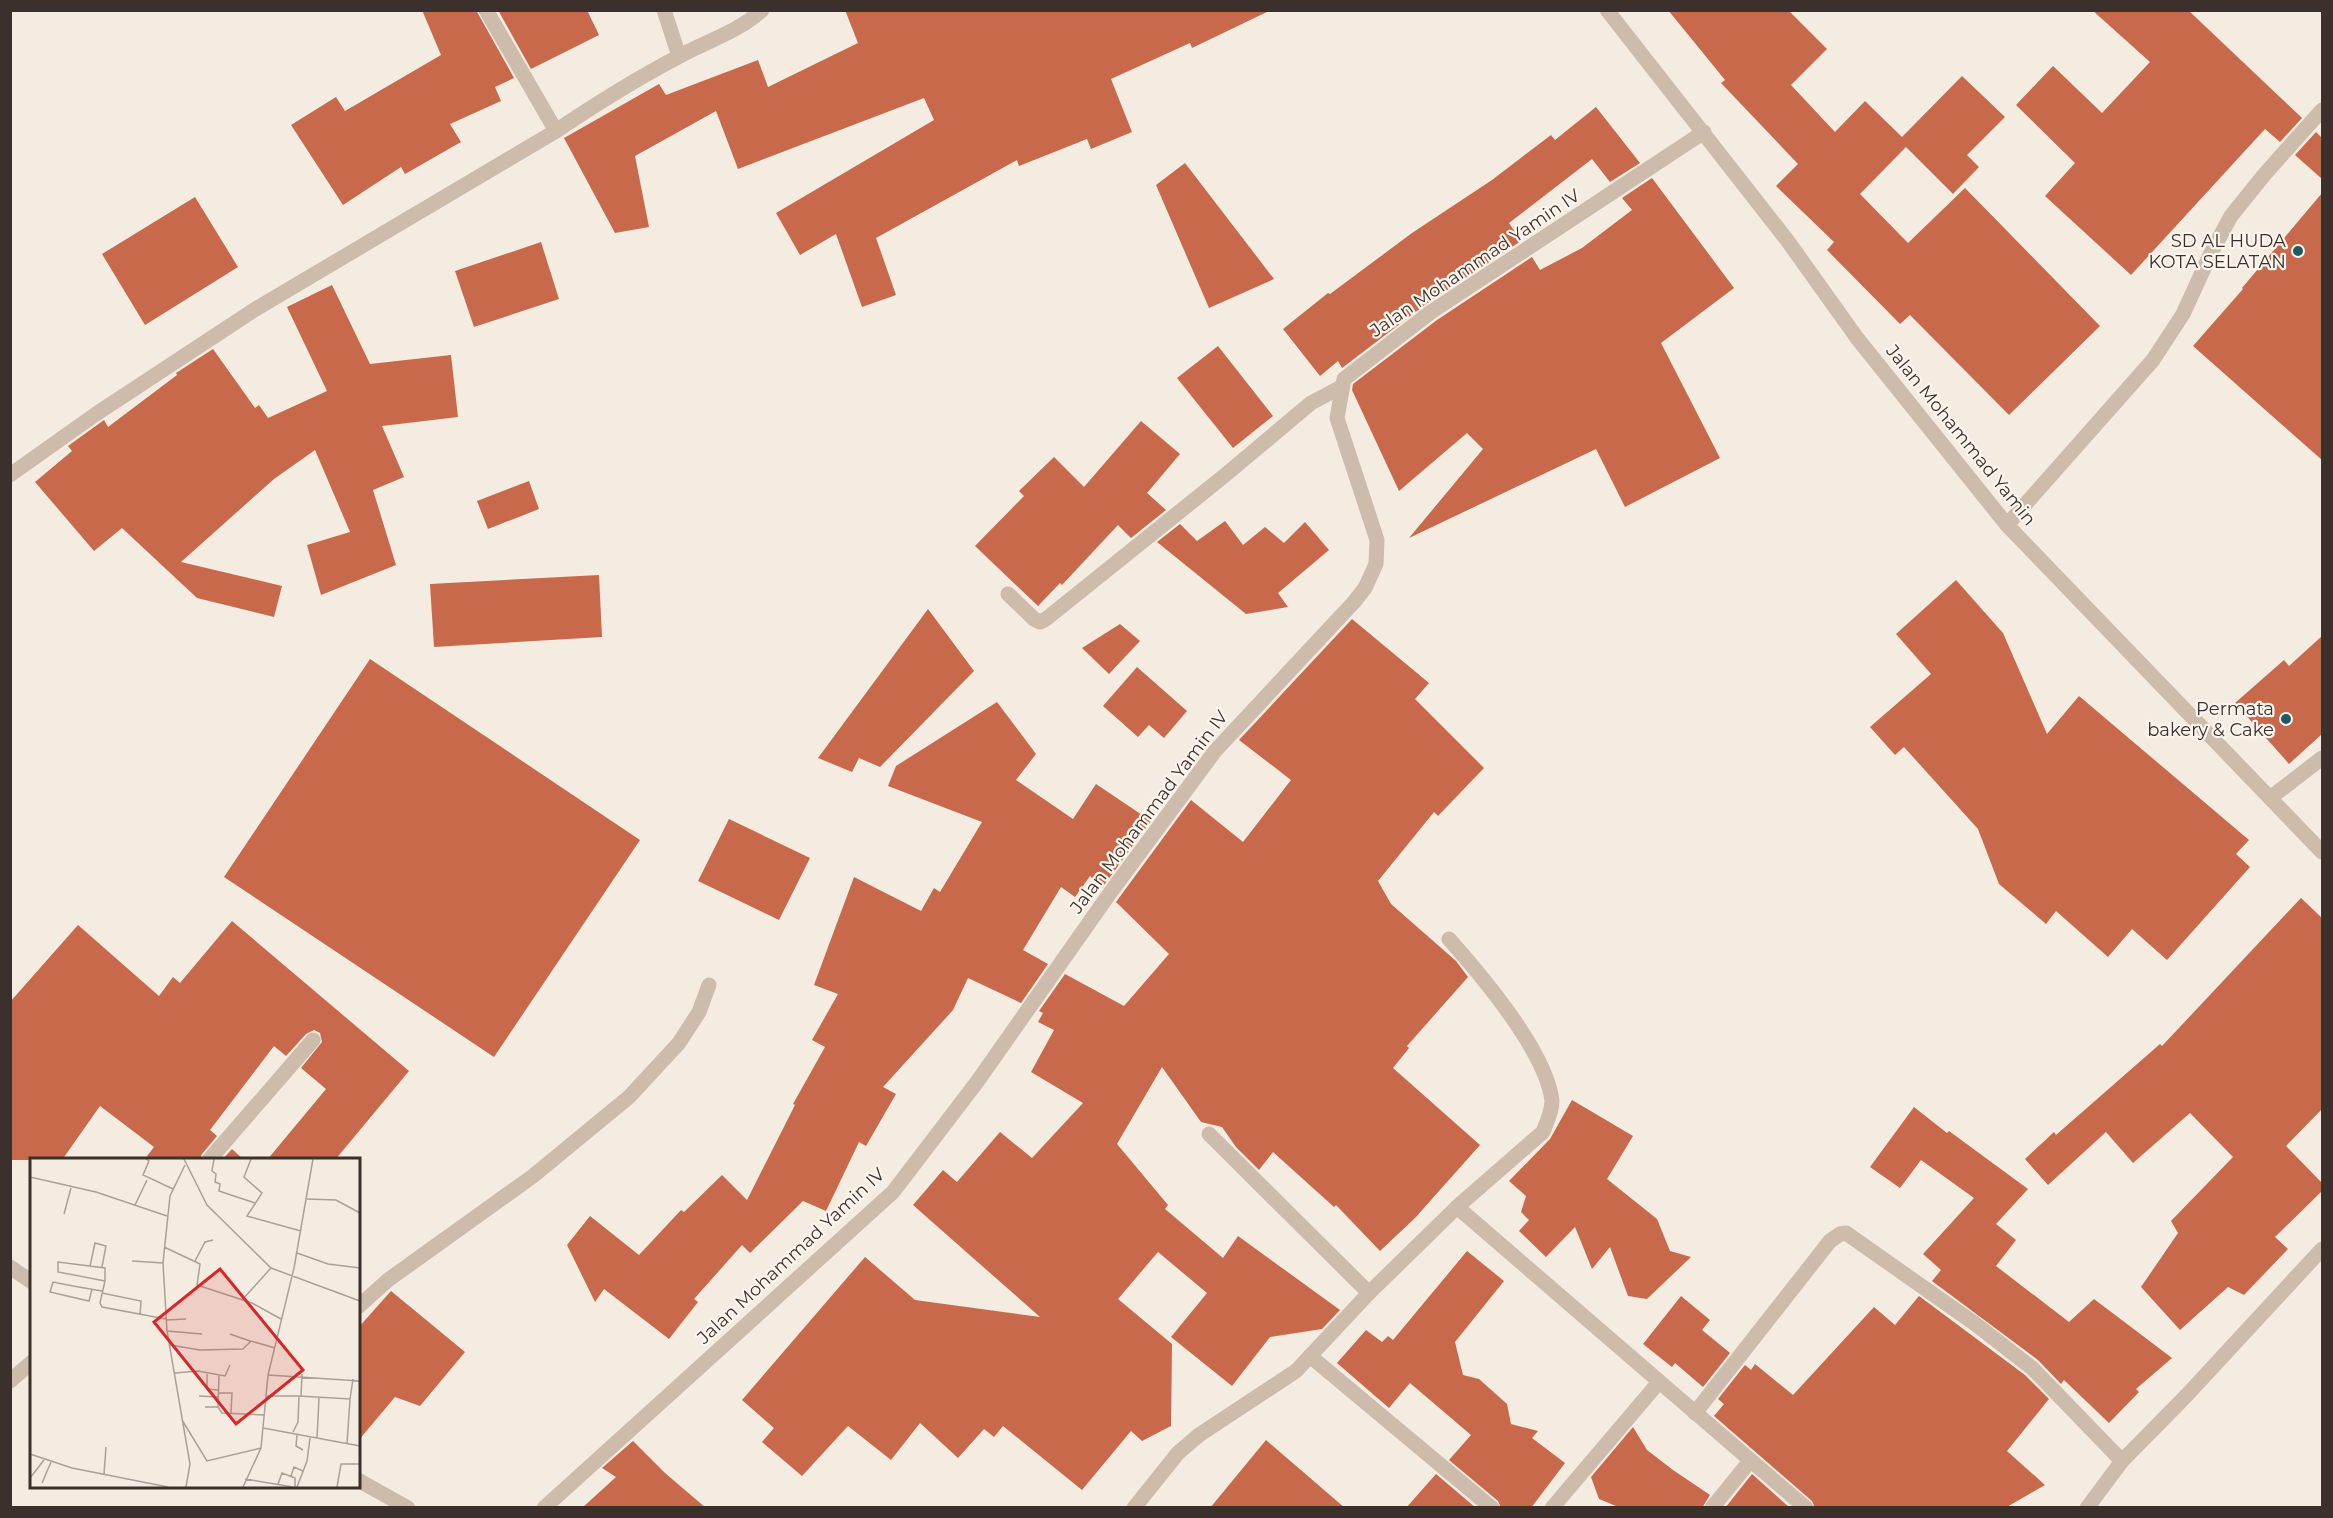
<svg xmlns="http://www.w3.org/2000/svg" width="2333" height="1518" font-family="Montserrat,sans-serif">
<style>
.building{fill:#c8694b}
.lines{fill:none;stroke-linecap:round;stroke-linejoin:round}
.minor{stroke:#cdbbac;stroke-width:15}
.tertiary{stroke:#cdbbac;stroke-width:15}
.poi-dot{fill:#1f5a5e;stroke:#fbf5ee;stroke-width:2}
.labels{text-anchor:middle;stroke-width:4.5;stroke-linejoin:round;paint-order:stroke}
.poi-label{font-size:18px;fill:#3b302b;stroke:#fbf5ee;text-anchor:end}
.street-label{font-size:18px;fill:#3b302b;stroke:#fbf5ee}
.inset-road{fill:none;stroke:#aaa098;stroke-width:1.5}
.view{fill:#d62828;fill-opacity:0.15;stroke:#d62828;stroke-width:3}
.inset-edge{fill:none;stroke:#3b302b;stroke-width:3}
</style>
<rect width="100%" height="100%" fill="#f4ebe1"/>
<!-- building -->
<g class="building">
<path d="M 422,10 L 476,10 L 514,78 L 495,87 L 501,101 L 450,124 L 461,142 L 405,174 L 401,167 L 343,205 L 291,125 L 336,97 L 345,111 L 441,55 Z"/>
<path d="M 498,10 L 587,10 L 599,35 L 531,69 Z"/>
<path d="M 845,10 L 1271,10 L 1192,48 L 1190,43 L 1111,79 L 1132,132 L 1091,149 L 1087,139 L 1019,166 L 1017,160 L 876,238 L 896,295 L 862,307 L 836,234 L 800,255 L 776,213 L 934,120 L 924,98 L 738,169 L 716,111 L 635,156 L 649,227 L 615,233 L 564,138 L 659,84 L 666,95 L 758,60 L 768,87 L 858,43 Z"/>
<path d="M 1668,10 L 1788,10 L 1827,49 L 1791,85 L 1835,132 L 1865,101 L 1902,137 L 1962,76 L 2005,117 L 1967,155 L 1979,167 L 1953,194 L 1906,147 L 1860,194 L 1908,243 L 1965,188 L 2100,326 L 2009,415 L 1910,315 L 1900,324 L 1827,250 L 1834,242 L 1776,186 L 1798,164 L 1721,83 L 1725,80 Z"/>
<path d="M 2092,10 L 2188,10 L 2302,118 L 2280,142 L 2265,129 L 2131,275 L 2045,196 L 2075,163 L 2016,105 L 2053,66 L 2102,113 L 2150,62 Z"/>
<path d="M 1596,107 L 1640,163 L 1610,182 L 1592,159 L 1509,223 L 1521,241 L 1426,304 L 1342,368 L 1338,361 L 1320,376 L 1283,329 L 1328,293 L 1330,294 L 1412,233 L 1492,180 L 1551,135 L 1555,140 Z"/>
<path d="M 2316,132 L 2322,138 L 2322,179 L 2295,155 Z"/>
<path d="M 1185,163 L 1274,279 L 1209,308 L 1156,185 Z"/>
<path d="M 1652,178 L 1734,288 L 1661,343 L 1720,458 L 1625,507 L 1596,449 L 1409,538 L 1483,449 L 1467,433 L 1399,491 L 1352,390 L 1353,384 L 1437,320 L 1532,257 L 1540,270 L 1582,248 L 1632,210 L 1622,198 Z"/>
<path d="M 2322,193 L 2322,460 L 2193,346 L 2243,289 L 2242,288 Z"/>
<path d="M 195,197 L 238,267 L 145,325 L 102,254 Z"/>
<path d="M 541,242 L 559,299 L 474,327 L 455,271 Z"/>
<path d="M 332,285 L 370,364 L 451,355 L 458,417 L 382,426 L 404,477 L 373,490 L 396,565 L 321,595 L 307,545 L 350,532 L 315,450 L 274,479 L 181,562 L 282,586 L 274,617 L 197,598 L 122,528 L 94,551 L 35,482 L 72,451 L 68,446 L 104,420 L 108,427 L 177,375 L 176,373 L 213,349 L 255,408 L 259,405 L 268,418 L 327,391 L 287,307 Z"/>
<path d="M 1218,346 L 1273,416 L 1233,448 L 1177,378 Z"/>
<path d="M 1141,421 L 1180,454 L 1147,493 L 1166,510 L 1131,538 L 1118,525 L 1062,585 L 1060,583 L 1038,606 L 975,546 L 1024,496 L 1019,491 L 1054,457 L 1084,487 Z"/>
<path d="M 529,481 L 539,509 L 488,529 L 477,501 Z"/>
<path d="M 1225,521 L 1243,545 L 1265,527 L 1284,543 L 1305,522 L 1329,550 L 1278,593 L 1288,607 L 1246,614 L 1157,542 L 1180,524 L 1197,541 Z"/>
<path d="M 599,575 L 602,637 L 434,647 L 430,584 Z"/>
<path d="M 1956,580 L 2003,633 L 2047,734 L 2079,696 L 2249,840 L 2236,854 L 2250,867 L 2167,960 L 2132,929 L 2108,957 L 2056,911 L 2046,924 L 1999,884 L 1978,829 L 1904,747 L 1895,755 L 1870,727 L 1931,674 L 1896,634 Z"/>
<path d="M 928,609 L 974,671 L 880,767 L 859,758 L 852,772 L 818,758 Z"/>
<path d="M 1352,619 L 1429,683 L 1415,699 L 1484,768 L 1438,816 L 1434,812 L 1378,881 L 1391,904 L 1456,961 L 1468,977 L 1407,1046 L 1409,1048 L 1393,1068 L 1480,1145 L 1415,1218 L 1380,1251 L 1336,1205 L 1334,1207 L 1273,1152 L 1259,1170 L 1236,1147 L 1222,1127 L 1201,1122 L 1162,1067 L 1117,1144 L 1168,1205 L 1165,1209 L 1223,1258 L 1238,1236 L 1340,1310 L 1322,1329 L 1270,1337 L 1232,1386 L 1171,1337 L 1207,1293 L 1158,1252 L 1118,1299 L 1172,1344 L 1171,1426 L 1142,1441 L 1131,1431 L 1082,1490 L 1003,1426 L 994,1437 L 984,1429 L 958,1458 L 920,1423 L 891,1460 L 848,1426 L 802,1476 L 762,1442 L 774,1428 L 742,1400 L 865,1257 L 915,1300 L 1040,1317 L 913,1205 L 943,1170 L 957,1182 L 1000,1132 L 1032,1158 L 1083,1103 L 1031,1072 L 1054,1030 L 1038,1022 L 1043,1013 L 1039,1011 L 1065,974 L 1124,1006 L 1169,954 L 1116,902 L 1191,800 L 1243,842 L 1291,780 L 1239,740 Z"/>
<path d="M 1120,624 L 1140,641 L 1109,674 L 1082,648 Z"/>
<path d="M 2322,636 L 2322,734 L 2289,764 L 2235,703 L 2284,660 L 2289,666 Z"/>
<path d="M 370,659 L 640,840 L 494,1057 L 224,877 Z"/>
<path d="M 1137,667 L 1187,711 L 1164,738 L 1149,725 L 1138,737 L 1103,706 Z"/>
<path d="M 997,702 L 1036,754 L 1016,780 L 1073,819 L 1096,784 L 1151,821 L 1102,888 L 1090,876 L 1075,897 L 1061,887 L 1023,950 L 1048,964 L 1021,1003 L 968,978 L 953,1010 L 883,1087 L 896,1094 L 866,1146 L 859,1142 L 826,1211 L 803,1201 L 750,1253 L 742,1245 L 694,1299 L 698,1302 L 669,1339 L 604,1289 L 595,1302 L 567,1245 L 590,1216 L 639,1255 L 681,1210 L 684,1212 L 722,1175 L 747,1200 L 795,1105 L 793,1104 L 825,1047 L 812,1040 L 838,994 L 814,985 L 854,877 L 921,911 L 934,888 L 940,892 L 982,822 L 888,786 L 896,766 Z"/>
<path d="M 729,819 L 810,858 L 779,920 L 698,881 Z"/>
<path d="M 2301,898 L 2322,918 L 2322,1109 L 2286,1146 L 2322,1183 L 2322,1191 L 2275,1237 L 2288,1249 L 2244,1295 L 2228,1287 L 2180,1330 L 2141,1287 L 2178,1233 L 2171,1221 L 2233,1157 L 2190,1113 L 2133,1163 L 2106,1132 L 2048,1185 L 2025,1159 L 2054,1132 L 2056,1135 L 2160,1044 L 2162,1046 Z"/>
<path d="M 232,921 L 409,1071 L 335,1160 L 267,1160 L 326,1089 L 301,1068 L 322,1042 L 320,1033 L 314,1030 L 306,1034 L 286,1056 L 274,1046 L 210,1130 L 217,1136 L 202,1154 L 199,1160 L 144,1160 L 154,1147 L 100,1106 L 62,1160 L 10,1160 L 10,1002 L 78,925 L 159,996 L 173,977 L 180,983 Z"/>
<path d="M 1572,1100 L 1633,1136 L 1607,1179 L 1657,1219 L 1670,1251 L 1691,1257 L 1647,1299 L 1628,1296 L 1610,1247 L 1592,1269 L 1575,1227 L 1546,1257 L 1519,1231 L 1529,1220 L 1521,1212 L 1526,1196 L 1509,1181 L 1550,1139 Z"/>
<path d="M 1914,1107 L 1947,1133 L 1949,1131 L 2028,1189 L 1996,1224 L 2016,1240 L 1996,1266 L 2069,1322 L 2094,1299 L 2172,1358 L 2136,1389 L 2139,1392 L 2109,1423 L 2064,1380 L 2061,1384 L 2038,1360 L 1932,1281 L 1941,1270 L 1923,1254 L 1974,1198 L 1921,1160 L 1900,1188 L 1870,1167 Z"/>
<path d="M 232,1149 L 244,1160 L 222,1160 Z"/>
<path d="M 1467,1251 L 1504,1281 L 1455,1342 L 1463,1375 L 1479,1379 L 1507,1404 L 1511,1424 L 1538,1431 L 1532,1438 L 1565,1463 L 1531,1508 L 1501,1508 L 1498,1501 L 1449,1460 L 1471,1435 L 1410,1383 L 1389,1408 L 1337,1363 L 1366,1330 L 1382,1342 L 1388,1336 L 1393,1340 Z"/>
<path d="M 391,1291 L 465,1352 L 420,1406 L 395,1397 L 358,1441 L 358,1328 Z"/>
<path d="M 1681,1296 L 1710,1320 L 1702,1330 L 1730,1353 L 1703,1387 L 1675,1363 L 1672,1367 L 1643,1344 Z"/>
<path d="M 1919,1296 L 2025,1375 L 2049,1399 L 2007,1451 L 2045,1485 L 2005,1508 L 1815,1508 L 1812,1501 L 1714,1416 L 1724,1404 L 1718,1399 L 1745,1365 L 1751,1370 L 1755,1364 L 1793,1395 L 1874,1307 L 1895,1325 Z"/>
<path d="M 1633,1427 L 1647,1450 L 1673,1470 L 1710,1495 L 1702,1508 L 1621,1508 L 1599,1499 L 1591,1477 Z"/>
<path d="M 1266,1440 L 1345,1508 L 1210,1508 Z"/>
<path d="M 633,1441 L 665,1473 L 706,1508 L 582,1508 L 616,1477 L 602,1468 Z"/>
<path d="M 1436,1474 L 1476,1508 L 1406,1508 Z"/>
<path d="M 1752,1474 L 1790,1508 L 1725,1508 Z"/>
</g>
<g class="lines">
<!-- minor -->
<g class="minor">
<path d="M 486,10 L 556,131"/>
<path d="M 664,10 L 679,56"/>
<path d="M 1607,10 L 1787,240 L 1857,338 L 2007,525 L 2322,852"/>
<path d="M 10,475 L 96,414 L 254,310 L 556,131 C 596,104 636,79 678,57 C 706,41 737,33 762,10"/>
<path d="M 2007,525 L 2153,360 L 2183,314 L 2211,253 L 2231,216 L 2264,175 L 2322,110"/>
<path d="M 1008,594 L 1034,619 L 1040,622 L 1046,619 L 1224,476 L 1311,403 L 1341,387"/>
<path d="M 2270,798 L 2322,758"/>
<path d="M 1209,1134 L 1369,1293"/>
<path d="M 209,1160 L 313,1040"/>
<path d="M 1457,1207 L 1806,1508"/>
<path d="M 358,1307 L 388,1280 L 533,1176 L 629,1097 L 679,1043 L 699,1012 L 709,985"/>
<path d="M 1310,1356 L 1492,1508"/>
<path d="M 10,1381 L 32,1362"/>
<path d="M 1695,1413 L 1830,1241 L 1840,1234 L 1846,1233 L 1974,1323 L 2032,1368 L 2122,1461"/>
<path d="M 544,1508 L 893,1192 L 977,1082 L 1110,893 L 1215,751 L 1354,602 L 1365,588 L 1376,564 L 1377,540 L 1337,418 L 1344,379 L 1431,312 L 1704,132"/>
<path d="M 1134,1508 L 1178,1453 L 1199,1435 L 1296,1371 L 1369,1293 L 1457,1207 L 1543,1132 C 1547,1122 1552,1111 1552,1101 C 1547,1053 1481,975 1449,939"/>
<path d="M 1552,1508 L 1659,1382"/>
<path d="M 1712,1508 L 1750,1461"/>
<path d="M 2087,1508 L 2122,1461 L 2186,1396 L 2322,1249"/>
</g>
<!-- tertiary -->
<g class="tertiary">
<path d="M 10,1267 L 32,1282"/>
<path d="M 358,1480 L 408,1508"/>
</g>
</g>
<!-- markers -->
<g class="poi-dot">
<circle cx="2298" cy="251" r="6"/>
<circle cx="2286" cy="719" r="6"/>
</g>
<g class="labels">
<!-- poi labels -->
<g class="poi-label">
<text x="2286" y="247">SD AL HUDA<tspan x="2286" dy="21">KOTA SELATAN</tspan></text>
<text x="2274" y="715">Permata<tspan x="2274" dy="21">bakery &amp; Cake</tspan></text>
</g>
<!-- street labels -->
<g class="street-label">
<text transform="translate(1475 263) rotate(-34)" y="6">Jalan Mohammad Yamin IV</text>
<text transform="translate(1961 435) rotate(51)" y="6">Jalan Mohammad Yamin</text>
<text transform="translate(1149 812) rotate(-53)" y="6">Jalan Mohammad Yamin IV</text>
<text transform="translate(791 1256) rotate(-43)" y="6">Jalan Mohammad Yamin IV</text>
</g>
</g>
<!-- overview -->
<g transform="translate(30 1158)">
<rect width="330" height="330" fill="#f4ebe1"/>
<path class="inset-road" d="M 116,1 L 119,3 L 113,17 L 143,31M 154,1 L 177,47 L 241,110 L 330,143M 184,1 L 182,13 L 186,16 L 185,24 L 190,26 L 189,33 L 225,45M 221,1 L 214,19 L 232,35 L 217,58 L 271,73M 155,7 L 140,38 L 133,105 L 137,173 L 160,306 L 156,329M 0,19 L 66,34 L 137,58M 277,41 L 306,42 L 330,55M 105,47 L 117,22M 34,56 L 41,30M 134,89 L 170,106 L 167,127 L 222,145 L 251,161M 267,95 L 298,106 L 330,110M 102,103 L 133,105M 165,103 L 175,84 L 183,82M 60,108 L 65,85 L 76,88 L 72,109M 75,123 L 28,114 L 28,104 L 75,110 L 75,123 L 70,145 L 72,149 L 136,161M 62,131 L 59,143 L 20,134 L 23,124 L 43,128 L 72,133M 72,135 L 111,143 L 110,157M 212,142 L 241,110M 136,162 L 156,161M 137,173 L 172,176M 200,176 L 220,183M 140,187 L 170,192 L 213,191 L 221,183 L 245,190M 145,215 L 168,213 L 195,218 L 200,207M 177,216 L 177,231 L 188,232M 238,217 L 330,223M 188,235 L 202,235 L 201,255M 169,238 L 188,239M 236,238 L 269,238M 271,239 L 272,216M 175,249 L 188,249 L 192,255 L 234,257M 188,249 L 189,217M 152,262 L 177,303 L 231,290M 233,270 L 330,288M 263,274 L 268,264 L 269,238 L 320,241 L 323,221M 267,277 L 266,288 L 273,292M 287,281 L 289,240M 317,286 L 320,241M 0,296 L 42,310 L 138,329M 74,316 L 76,289M 261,318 L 264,309 L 273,313M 0,320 L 14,302M 215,321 L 263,329M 12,325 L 21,304M 248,326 L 252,315 L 265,320 L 265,329M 213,329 L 231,290 L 238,217 L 264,110 L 283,1M 267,329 L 277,303 L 280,280M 307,329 L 311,306 L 330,306"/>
<path class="view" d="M 190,111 L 273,212 L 206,266 L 124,164 Z"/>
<rect width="330" height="330" class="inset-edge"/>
</g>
<!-- border -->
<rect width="2333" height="1518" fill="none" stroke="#3b302b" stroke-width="24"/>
</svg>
